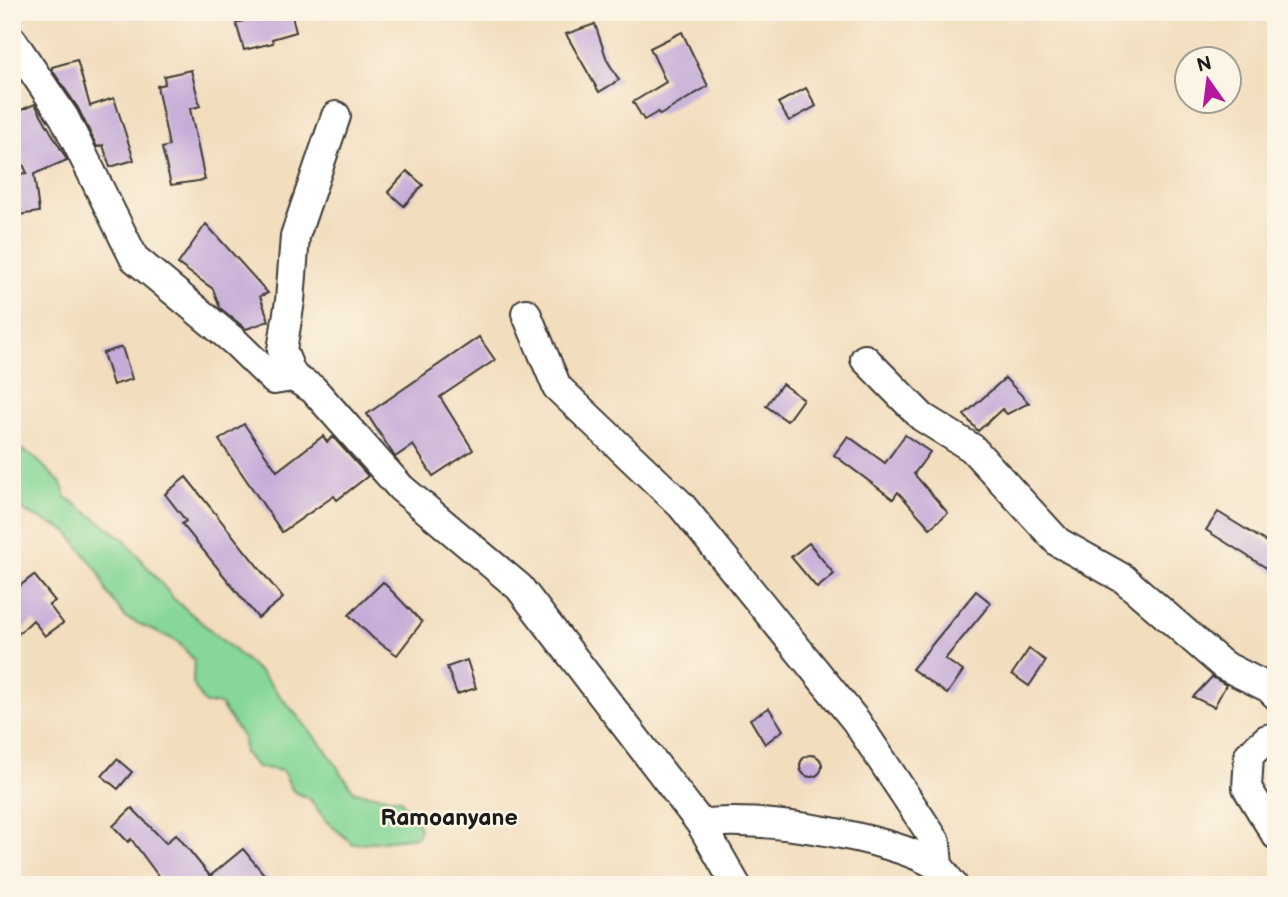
<svg xmlns="http://www.w3.org/2000/svg" width="1288" height="897" font-family="'Balsamiq Sans',sans-serif">
<style>
.green{fill:#86d798;stroke:#517a5a;stroke-width:2}
.building{fill:#c4abd8}
.lines{fill:none;stroke-linecap:round;stroke-linejoin:round}
.minor-casing{stroke:#3c3934;stroke-width:32}
.minor{stroke:#fff;stroke-width:28}
.labels{text-anchor:middle;stroke-width:5;stroke-linejoin:round;paint-order:stroke}
.neighbourhood-label{font-size:23px;font-weight:bold;fill:#1c1c1c;stroke:#fcf5e5}
</style>
<rect width="100%" height="100%" fill="#fcf5e5"/>
<filter id="ink" filterUnits="userSpaceOnUse"><feTurbulence type="fractalNoise" baseFrequency=".0143" numOctaves="2"/><feDisplacementMap in="SourceGraphic" scale="14" xChannelSelector="R" yChannelSelector="G"/><feConvolveMatrix kernelMatrix="1 2 1 2 8 2 1 2 1" color-interpolation-filters="sRGB"/></filter>
<filter id="wash" filterUnits="userSpaceOnUse"><feTurbulence type="fractalNoise" baseFrequency=".00686" numOctaves="4" result="noise"/><feDisplacementMap in="SourceGraphic" scale="28" xChannelSelector="R" yChannelSelector="G"/><feGaussianBlur stdDeviation="1.57" result="paint"/><feColorMatrix in="noise" values="0 0 0 0 0 0 0 0 0 0 0 0 0 0 0 0 0 1.4 0 .05"/><feComposite in="paint" operator="in"/></filter>
<g filter="url(#wash)">
<rect width="100%" height="100%" fill="#f2ddbd"/>
<!-- green -->
<path class="green" d="M 12,445 L 33,456 L 61,483 L 66,497 L 124,539 L 174,599 L 262,674 L 326,750 L 354,792 L 400,799 L 420,827 L 417,837 L 353,844 L 326,821 L 310,799 L 293,791 L 283,771 L 257,767 L 244,753 L 243,738 L 220,704 L 205,704 L 193,684 L 194,660 L 177,641 L 126,618 L 106,591 L 100,574 L 67,531 L 27,513 L 12,501 Z"/>
<g id="blocks">
<!-- building -->
<g class="building">
<path d="M 250,12 L 291,12 L 296,32 L 272,39 L 273,43 L 244,50 L 236,23 L 251,19 Z"/>
<path d="M 595,24 L 607,60 L 619,80 L 599,92 L 566,34 Z"/>
<path d="M 682,32 L 708,86 L 660,115 L 658,112 L 644,120 L 633,102 L 666,82 L 650,48 Z"/>
<path d="M 77,60 L 90,106 L 114,98 L 134,160 L 110,167 L 103,145 L 97,147 L 78,108 L 52,70 L 52,67 Z"/>
<path d="M 191,70 L 200,106 L 190,109 L 205,180 L 171,185 L 162,148 L 169,146 L 157,86 L 165,84 L 164,76 Z"/>
<path d="M 806,88 L 816,106 L 789,121 L 778,103 Z"/>
<path d="M 35,104 L 67,160 L 34,174 L 39,212 L 12,216 L 12,175 L 27,173 L 12,140 L 12,114 Z"/>
<path d="M 407,171 L 423,185 L 404,206 L 388,192 Z"/>
<path d="M 206,224 L 268,293 L 260,296 L 269,321 L 246,329 L 220,308 L 213,289 L 178,264 Z"/>
<path d="M 479,337 L 495,360 L 440,397 L 473,450 L 433,476 L 413,445 L 395,457 L 367,414 Z"/>
<path d="M 122,347 L 132,379 L 113,385 L 103,353 Z"/>
<path d="M 1005,378 L 1029,403 L 1007,414 L 1002,409 L 978,431 L 964,415 Z"/>
<path d="M 782,384 L 803,399 L 787,421 L 766,406 Z"/>
<path d="M 244,424 L 277,471 L 323,436 L 327,442 L 333,437 L 368,476 L 337,500 L 334,496 L 282,532 L 219,440 Z"/>
<path d="M 905,435 L 930,452 L 914,474 L 948,513 L 930,528 L 898,492 L 893,499 L 834,455 L 848,436 L 885,463 Z"/>
<path d="M 186,477 L 283,598 L 258,618 L 182,524 L 186,521 L 165,494 Z"/>
<path d="M 1218,512 L 1276,548 L 1276,574 L 1206,530 Z"/>
<path d="M 809,543 L 834,574 L 817,588 L 791,557 Z"/>
<path d="M 34,575 L 55,601 L 49,605 L 63,623 L 45,636 L 33,620 L 12,640 L 12,592 Z"/>
<path d="M 383,582 L 422,622 L 397,655 L 374,639 L 349,615 Z"/>
<path d="M 976,591 L 991,603 L 945,659 L 963,671 L 947,694 L 912,669 Z"/>
<path d="M 1029,649 L 1046,661 L 1029,686 L 1012,674 Z"/>
<path d="M 467,660 L 476,688 L 457,694 L 447,667 Z"/>
<path d="M 1212,677 L 1226,685 L 1214,707 L 1193,697 Z"/>
<path d="M 769,708 L 783,730 L 765,744 L 750,719 Z"/>
<circle cx="811" cy="766" r="11"/>
<path d="M 117,759 L 132,772 L 118,789 L 102,776 Z"/>
<path d="M 132,808 L 166,843 L 176,834 L 210,876 L 243,849 L 273,885 L 165,885 L 131,839 L 128,842 L 113,826 Z"/>
</g>
</g>
</g>
<g filter="url(#ink)">
<use href="#blocks" fill-opacity="0" stroke="#3c3934" stroke-width="2"/>
<g class="lines">
<!-- minor casing -->
<g class="minor-casing">
<g id="minor">
<path d="M 12,40 L 64,117 L 134,258 L 235,342 L 274,380 L 293,377 L 313,389 L 401,488 L 519,587 L 701,824 L 736,885"/>
<path d="M 526,313 L 557,387 L 681,505 L 856,721 L 936,842 L 938,866"/>
<path d="M 865,359 L 922,417 L 972,448 L 1058,542 L 1124,579 L 1223,665 L 1269,688 L 1276,695"/>
<path d="M 293,377 L 282,350 L 290,301 L 295,236 L 336,116"/>
<path d="M 1276,737 L 1267,739 L 1249,755 L 1247,788 L 1276,835"/>
<path d="M 701,824 C 754,815 890,836 936,865 C 943,869 947,879 953,885"/>
</g>
</g>
<!-- minor -->
<use href="#minor" class="minor"/>
</g>
</g>
<g class="labels">
<!-- neighbourhood labels -->
<g class="neighbourhood-label">
<text x="449" y="825">Ramoanyane</text>
</g>
</g>
<!-- margin -->
<rect width="1288" height="897" fill="none" stroke="#fcf5e5" stroke-width="42"/>
<!-- north arrow -->
<g transform="translate(1208 80) rotate(346)"><circle r="33" fill="#fcf5e5" stroke="#a29e95" stroke-width="2"/>
<path d="M0-5L12 26L0 18L-12 26Z" fill="#b5179e"/>
<text y="-10" font-size="19" font-weight="bold" text-anchor="middle" fill="#1c1c1c">N</text>
</g>
</svg>
